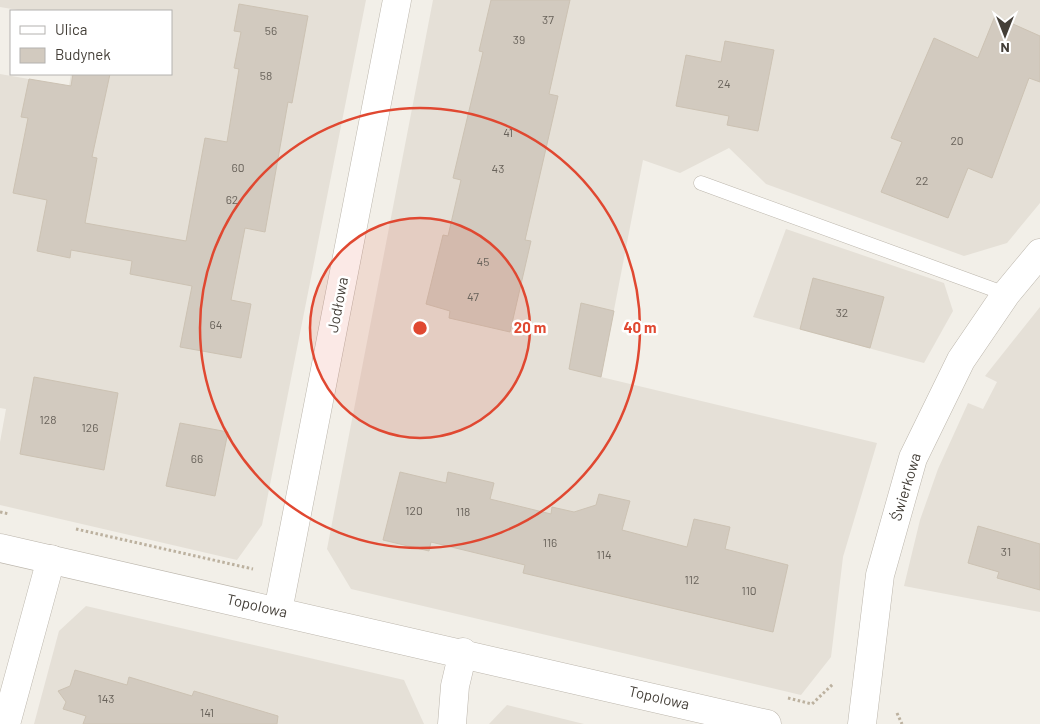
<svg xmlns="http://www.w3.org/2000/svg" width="1040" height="724" font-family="Barlow,sans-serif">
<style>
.residential{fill:#e5e0d7}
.building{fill:#d2cabf;stroke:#ccc2b3}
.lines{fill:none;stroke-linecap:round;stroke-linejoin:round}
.service-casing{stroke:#bcb6ac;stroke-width:15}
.minor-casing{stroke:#bcb6ac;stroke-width:29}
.path{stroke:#bcb19f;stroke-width:3;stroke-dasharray:2.5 2.5;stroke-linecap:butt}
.service{stroke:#fff;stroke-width:14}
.minor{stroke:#fff;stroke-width:28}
.ring{fill:none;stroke:#e04831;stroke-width:2.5}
.labels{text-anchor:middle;stroke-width:5;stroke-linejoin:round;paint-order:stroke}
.number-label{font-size:12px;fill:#68625a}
.street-label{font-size:15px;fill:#443f38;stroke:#fff}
.centre{fill:#e04831;stroke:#fff;stroke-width:2.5}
.ring-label{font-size:15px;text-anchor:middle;font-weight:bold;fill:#e04831;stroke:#fff;stroke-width:5;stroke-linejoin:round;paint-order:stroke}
</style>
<rect width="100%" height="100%" fill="#f2efe8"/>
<!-- residential -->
<g class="residential">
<path d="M 0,0 L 366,0 L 262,525 L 237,560 L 0,505 L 0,442 L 6,409 L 0,408 L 0,74 L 69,86 L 71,74 L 171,74 L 171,11 L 24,11 L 0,7 Z"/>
<path d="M 433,0 L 1040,0 L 1040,203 L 1007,243 L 964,256 L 766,184 L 729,148 L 680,173 L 643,160 L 601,377 L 877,443 L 843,557 L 831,657 L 801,695 L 351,589 L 327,549 Z"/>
<path d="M 786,229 L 944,283 L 953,311 L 924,363 L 753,317 Z"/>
<path d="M 1040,307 L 1040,612 L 904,586 L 920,520 L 938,469 L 968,403 L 983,409 L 997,382 L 985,376 Z"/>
<path d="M 86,606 L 404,680 L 424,724 L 34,724 L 59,631 Z"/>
<path d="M 507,705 L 584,724 L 489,724 Z"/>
</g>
<!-- building -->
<g class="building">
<path d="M 491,0 L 570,0 L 549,94 L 558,96 L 525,240 L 531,241 L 510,332 L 449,318 L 450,311 L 426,304 L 443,235 L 448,236 L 461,180 L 453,178 L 483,52 L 479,51 Z"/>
<path d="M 239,4 L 308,16 L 292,103 L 288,102 L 265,232 L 245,228 L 231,300 L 251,304 L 241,358 L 180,347 L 192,286 L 130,274 L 132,261 L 71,250 L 70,258 L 37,251 L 47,200 L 13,193 L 28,118 L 21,117 L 29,79 L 71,86 L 73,74 L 110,74 L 92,157 L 97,158 L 85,223 L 186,241 L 205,138 L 227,142 L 239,69 L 234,68 L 241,32 L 234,31 Z"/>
<path d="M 995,16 L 1040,36 L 1040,82 L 1029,78 L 992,178 L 968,168 L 948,218 L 881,192 L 902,142 L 891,138 L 934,38 L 978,58 Z"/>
<path d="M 725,41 L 774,50 L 758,131 L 727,125 L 729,116 L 676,106 L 686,55 L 721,62 Z"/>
<path d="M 813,278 L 884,297 L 870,348 L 800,329 Z"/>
<path d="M 581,303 L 614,311 L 601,377 L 569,369 Z"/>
<path d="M 34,377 L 118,393 L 104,470 L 20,454 Z"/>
<path d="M 180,423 L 228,432 L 215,496 L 166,486 Z"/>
<path d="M 400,472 L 446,483 L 448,472 L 494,483 L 490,499 L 551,514 L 552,507 L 574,512 L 596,505 L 599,494 L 630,501 L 622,530 L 687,547 L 694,519 L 730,527 L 725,549 L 788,565 L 773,632 L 523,573 L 525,565 L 431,542 L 429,551 L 383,540 Z"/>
<path d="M 978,526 L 1040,544 L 1040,590 L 997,578 L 999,572 L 968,563 Z"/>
<path d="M 75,670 L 127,685 L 129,677 L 192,696 L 194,691 L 278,716 L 277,724 L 83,724 L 86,716 L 63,709 L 66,702 L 58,691 L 70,686 Z"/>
</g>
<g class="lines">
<!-- service casing -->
<g class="service-casing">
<path id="service" d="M 701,183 L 1006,294"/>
</g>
<!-- minor casing -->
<g class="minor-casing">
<g id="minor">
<path d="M 0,548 L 767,724"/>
<path d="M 278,611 L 397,0"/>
<path d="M 6,724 L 51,559"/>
<path d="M 452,724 L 455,686 L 463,652"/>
<path d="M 862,724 L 880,575 L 913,458 L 961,360 L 1006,294 L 1040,253"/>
</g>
</g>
<!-- path -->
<g class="path">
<path d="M 0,512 L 9,514"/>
<path d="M 76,529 L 253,569"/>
<path d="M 788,698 L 812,704 L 833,684"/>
<path d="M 897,713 L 902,724"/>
</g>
<!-- service -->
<use href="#service" class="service"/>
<!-- minor -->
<use href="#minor" class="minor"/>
</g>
<!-- distance rings -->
<circle cx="420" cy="328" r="110" fill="#e04831" fill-opacity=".12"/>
<g class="ring">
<circle cx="420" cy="328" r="110"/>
<circle cx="420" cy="328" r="220"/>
</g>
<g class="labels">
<!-- number labels -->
<g class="number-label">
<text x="548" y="24">37</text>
<text x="271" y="35">56</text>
<text x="519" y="44">39</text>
<text x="266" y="80">58</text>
<text x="724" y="88">24</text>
<text x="508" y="137">41</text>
<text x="957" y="145">20</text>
<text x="238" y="172">60</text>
<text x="498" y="173">43</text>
<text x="922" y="185">22</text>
<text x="232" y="204">62</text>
<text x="483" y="266">45</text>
<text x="473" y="301">47</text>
<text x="842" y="317">32</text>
<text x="216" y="329">64</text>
<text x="48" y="424">128</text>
<text x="90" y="432">126</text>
<text x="197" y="463">66</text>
<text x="414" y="515">120</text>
<text x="463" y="516">118</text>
<text x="550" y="547">116</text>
<text x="1006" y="556">31</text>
<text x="604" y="559">114</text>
<text x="692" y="584">112</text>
<text x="749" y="595">110</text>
<text x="106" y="703">143</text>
<text x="207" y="717">141</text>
</g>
<!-- street labels -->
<g class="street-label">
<text transform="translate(338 305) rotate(-79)" y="5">Jodłowa</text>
<text transform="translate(906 487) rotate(-73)" y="5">Świerkowa</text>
<text transform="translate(257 606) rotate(13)" y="5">Topolowa</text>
<text transform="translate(659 698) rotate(13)" y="5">Topolowa</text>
</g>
</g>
<circle cx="420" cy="328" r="8" class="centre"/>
<g class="ring-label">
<text x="530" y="333">20 m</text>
<text x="640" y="333">40 m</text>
</g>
<!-- legend -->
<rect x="10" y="10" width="162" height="65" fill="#ffffff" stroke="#b4b2af"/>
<rect x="20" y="26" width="25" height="8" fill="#ffffff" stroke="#b4b2af"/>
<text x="55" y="35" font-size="15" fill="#443f38">Ulica</text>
<rect x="20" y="48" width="25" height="15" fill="#d2cabf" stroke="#b4b2af"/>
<text x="55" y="60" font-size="15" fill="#443f38">Budynek</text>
<!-- north arrow -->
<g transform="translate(1005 35) rotate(180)" stroke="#ffffff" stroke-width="4" paint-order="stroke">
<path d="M0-4L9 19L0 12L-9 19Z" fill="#443f38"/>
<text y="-8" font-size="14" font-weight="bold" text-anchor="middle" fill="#443f38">N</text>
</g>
</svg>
